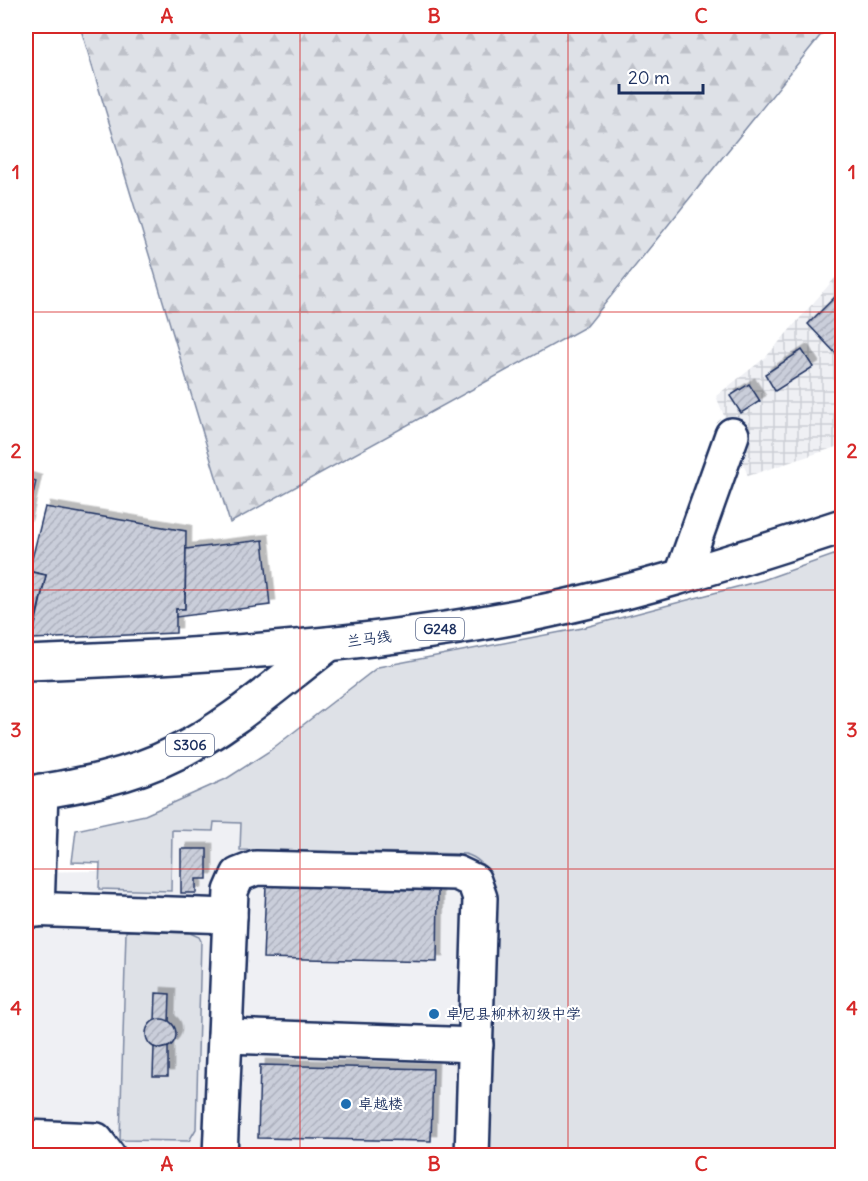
<svg xmlns="http://www.w3.org/2000/svg" width="868" height="1181" font-family="Delius,'LXGW WenKai TC',sans-serif">
<style>
.built{fill:#eff0f4}
.industrial{fill:url(#industrial-grid)}
.grass{fill:#dee1e7;stroke:#7c88a2;stroke-width:1.5}
.forest{fill:url(#forest-firs);stroke:#7c88a2;stroke-width:1.5}
.building{fill:url(#building-hatch);stroke:#1b2f5e;stroke-width:1.5;filter:url(#shadow)}
.lines{fill:none;stroke-linecap:round;stroke-linejoin:round}
.minor-casing{stroke:#1b2f5e;stroke-width:38}
.major-casing{stroke:#1b2f5e;stroke-width:38}
.highway-casing{stroke:#1b2f5e;stroke-width:38}
.minor{stroke:#fff;stroke-width:33}
.major{stroke:#fff;stroke-width:33}
.highway{stroke:#fff;stroke-width:33}
.grid{fill:none;stroke:#d62828;stroke-width:1.5;stroke-opacity:0.55}
.poi-dot{fill:#1f6fb2;stroke:#fff;stroke-width:2}
.labels{text-anchor:middle;stroke-width:4.5;stroke-linejoin:round;paint-order:stroke}
.shield{fill:#fff;stroke:#5f6d8e;stroke-width:1.5}
.shield-label{font-size:14px;font-weight:bold;fill:#1b2f5e}
.street-label{font-size:15px;fill:#1b2f5e;stroke:#fff}
.poi-label{font-size:15px;fill:#1b2f5e;stroke:#fff;text-anchor:start}
.neatline{fill:none;stroke:#d62828;stroke-width:2}
.grid-label{font-size:20px;text-anchor:middle;font-weight:bold;fill:#d62828}
</style>
<defs>
<pattern id="industrial-grid" width="8" height="8" patternUnits="userSpaceOnUse" patternTransform="scale(1.5)"><rect width="8" height="8" fill="#eff0f4"/><path d="M0 4h8M4 0v8" fill="none" stroke="#ccced4"/></pattern>
<pattern id="forest-firs" width="22" height="20" patternUnits="userSpaceOnUse" patternTransform="scale(1.5)"><rect width="22" height="20" fill="#dee1e7"/><path d="M5 1l3.5 6h-7zM16 11l3.5 6h-7z" fill="#bec1c9"/></pattern>
<pattern id="building-hatch" width="6" height="6" patternUnits="userSpaceOnUse" patternTransform="scale(1.5)"><rect width="6" height="6" fill="#caceda"/><path d="M-1 1l2-2M0 6l6-6M5 7l2-2" fill="none" stroke="#adb1be"/></pattern>
<filter id="shadow"><feDropShadow dx="5.5" dy="-5.5" stdDeviation="0" flood-color="#0004"/></filter>
</defs>
<rect width="100%" height="100%" fill="#fff"/>
<filter id="ink" filterUnits="userSpaceOnUse"><feTurbulence type="fractalNoise" baseFrequency=".0167" numOctaves="2"/><feDisplacementMap in="SourceGraphic" scale="12" xChannelSelector="R" yChannelSelector="G"/><feConvolveMatrix kernelMatrix="1 2 1 2 8 2 1 2 1" color-interpolation-filters="sRGB"/></filter>
<g filter="url(#ink)">
<!-- built -->
<path class="built" d="M 842,770 L 842,1155 L 26,1155 L 26,872 L 102,871 L 197,813 Z"/>
<!-- industrial -->
<path class="industrial" d="M 842,270 L 842,445 L 748,476 L 716,396 L 766,357 Z"/>
<!-- grass -->
<g class="grass">
<path d="M 842,552 L 842,1155 L 483,1155 L 491,877 C 484,865 479,858 465,854 L 240,850 L 241,823 L 214,822 L 213,831 L 172,830 L 171,891 L 99,889 L 100,863 L 72,862 L 76,830 L 145,815 L 226,779 L 268,752 L 378,667 L 582,628 L 763,580 Z"/>
<path d="M 126,931 L 190,933 L 199,937 L 201,941 L 196,1129 L 189,1141 L 120,1140 Z"/>
</g>
<!-- forest -->
<path class="forest" d="M 80,26 L 828,26 L 587,326 L 230,523 Z"/>
<!-- building -->
<g class="building">
<path d="M 842,290 L 842,360 L 808,324 Z"/>
<path d="M 802,350 L 813,367 L 775,391 L 765,374 Z"/>
<path d="M 749,384 L 760,401 L 741,413 L 730,396 Z"/>
<path d="M 26,478 L 36,481 L 26,526 Z"/>
<path d="M 45,507 L 186,531 L 185,609 L 176,609 L 176,633 L 32,639 L 46,575 L 29,571 Z"/>
<path d="M 263,540 L 270,605 L 176,617 L 176,609 L 185,609 L 186,549 Z"/>
<path d="M 26,571 L 46,575 L 32,634 L 26,633 Z"/>
<path d="M 181,849 L 207,849 L 207,879 L 196,879 L 196,893 L 181,893 Z"/>
<path d="M 266,886 L 438,890 L 437,962 L 263,958 Z"/>
<path d="M 156,993 L 170,994 L 169,1022 L 155,1021 Z"/>
<circle cx="161" cy="1034" r="15"/>
<path d="M 154,1047 L 160,1049 L 168,1047 L 168,1076 L 153,1076 Z"/>
<path d="M 260,1065 L 433,1069 L 431,1141 L 258,1138 Z"/>
</g>
<g class="lines">
<!-- minor casing -->
<g class="minor-casing">
<g id="minor">
<path d="M 682,575 L 732,435"/>
<path d="M 26,909 L 230,916"/>
<path d="M 37,910 L 41,791"/>
<path d="M 225,1036 L 476,1045"/>
<path d="M 26,1137 L 96,1140 L 108,1156"/>
<path d="M 220,1156 L 231,891 L 238,875 L 256,868 L 457,873 L 474,881 L 480,898 L 472,1156"/>
</g>
</g>
<!-- major casing -->
<g class="major-casing">
<path id="major" d="M 26,794 C 77,786 129,777 176,753 C 231,726 280,681 329,644"/>
</g>
<!-- highway casing -->
<g class="highway-casing">
<path id="highway" d="M 26,663 C 186,657 347,648 505,619 C 620,598 732,562 842,526"/>
</g>
<!-- minor -->
<use href="#minor" class="minor"/>
<!-- major -->
<use href="#major" class="major"/>
<!-- highway -->
<use href="#highway" class="highway"/>
</g>
</g>
<!-- grid -->
<path class="grid" d="M 300,26 L 300,1156M 568,26 L 568,1156M 26,312 L 842,312M 26,590 L 842,590M 26,869 L 842,869"/>
<!-- markers -->
<g class="poi-dot">
<circle cx="434" cy="1014" r="6"/>
<circle cx="346" cy="1104" r="6"/>
</g>
<g class="labels">
<!-- shield labels -->
<g class="shield">
<rect x="416" y="618" width="48" height="22" rx="4.5"/>
<rect x="166" y="734" width="48" height="22" rx="4.5"/>
</g>
<g class="shield-label">
<text x="440" y="634">G248</text>
<text x="190" y="750">S306</text>
</g>
<!-- street labels -->
<g class="street-label">
<text transform="translate(369 639) rotate(-7)" y="5">兰马线</text>
</g>
<!-- poi labels -->
<g class="poi-label">
<text x="446" y="1019">卓尼县柳林初级中学</text>
<text x="358" y="1109">卓越楼</text>
</g>
</g>
<!-- margin -->
<rect width="868" height="1181" fill="none" stroke="#fff" stroke-width="66"/>
<!-- scale -->
<path d="M619 84v9h84v-9" fill="none" stroke="#1b2f5e" stroke-width="3"/>
<text x="628" y="84" font-size="18" fill="#1b2f5e" stroke="#ffffff" stroke-width="4.5" paint-order="stroke">20 m</text>
<rect x="33" y="33" width="802" height="1115" class="neatline"/>
<g class="grid-label">
<text x="167" y="23">A</text>
<text x="434" y="23">B</text>
<text x="701" y="23">C</text>
<text x="16" y="179">1</text>
<text x="852" y="179">1</text>
<text x="16" y="458">2</text>
<text x="852" y="458">2</text>
<text x="16" y="737">3</text>
<text x="852" y="737">3</text>
<text x="16" y="1015">4</text>
<text x="852" y="1015">4</text>
<text x="167" y="1171">A</text>
<text x="434" y="1171">B</text>
<text x="701" y="1171">C</text>
</g>
</svg>
